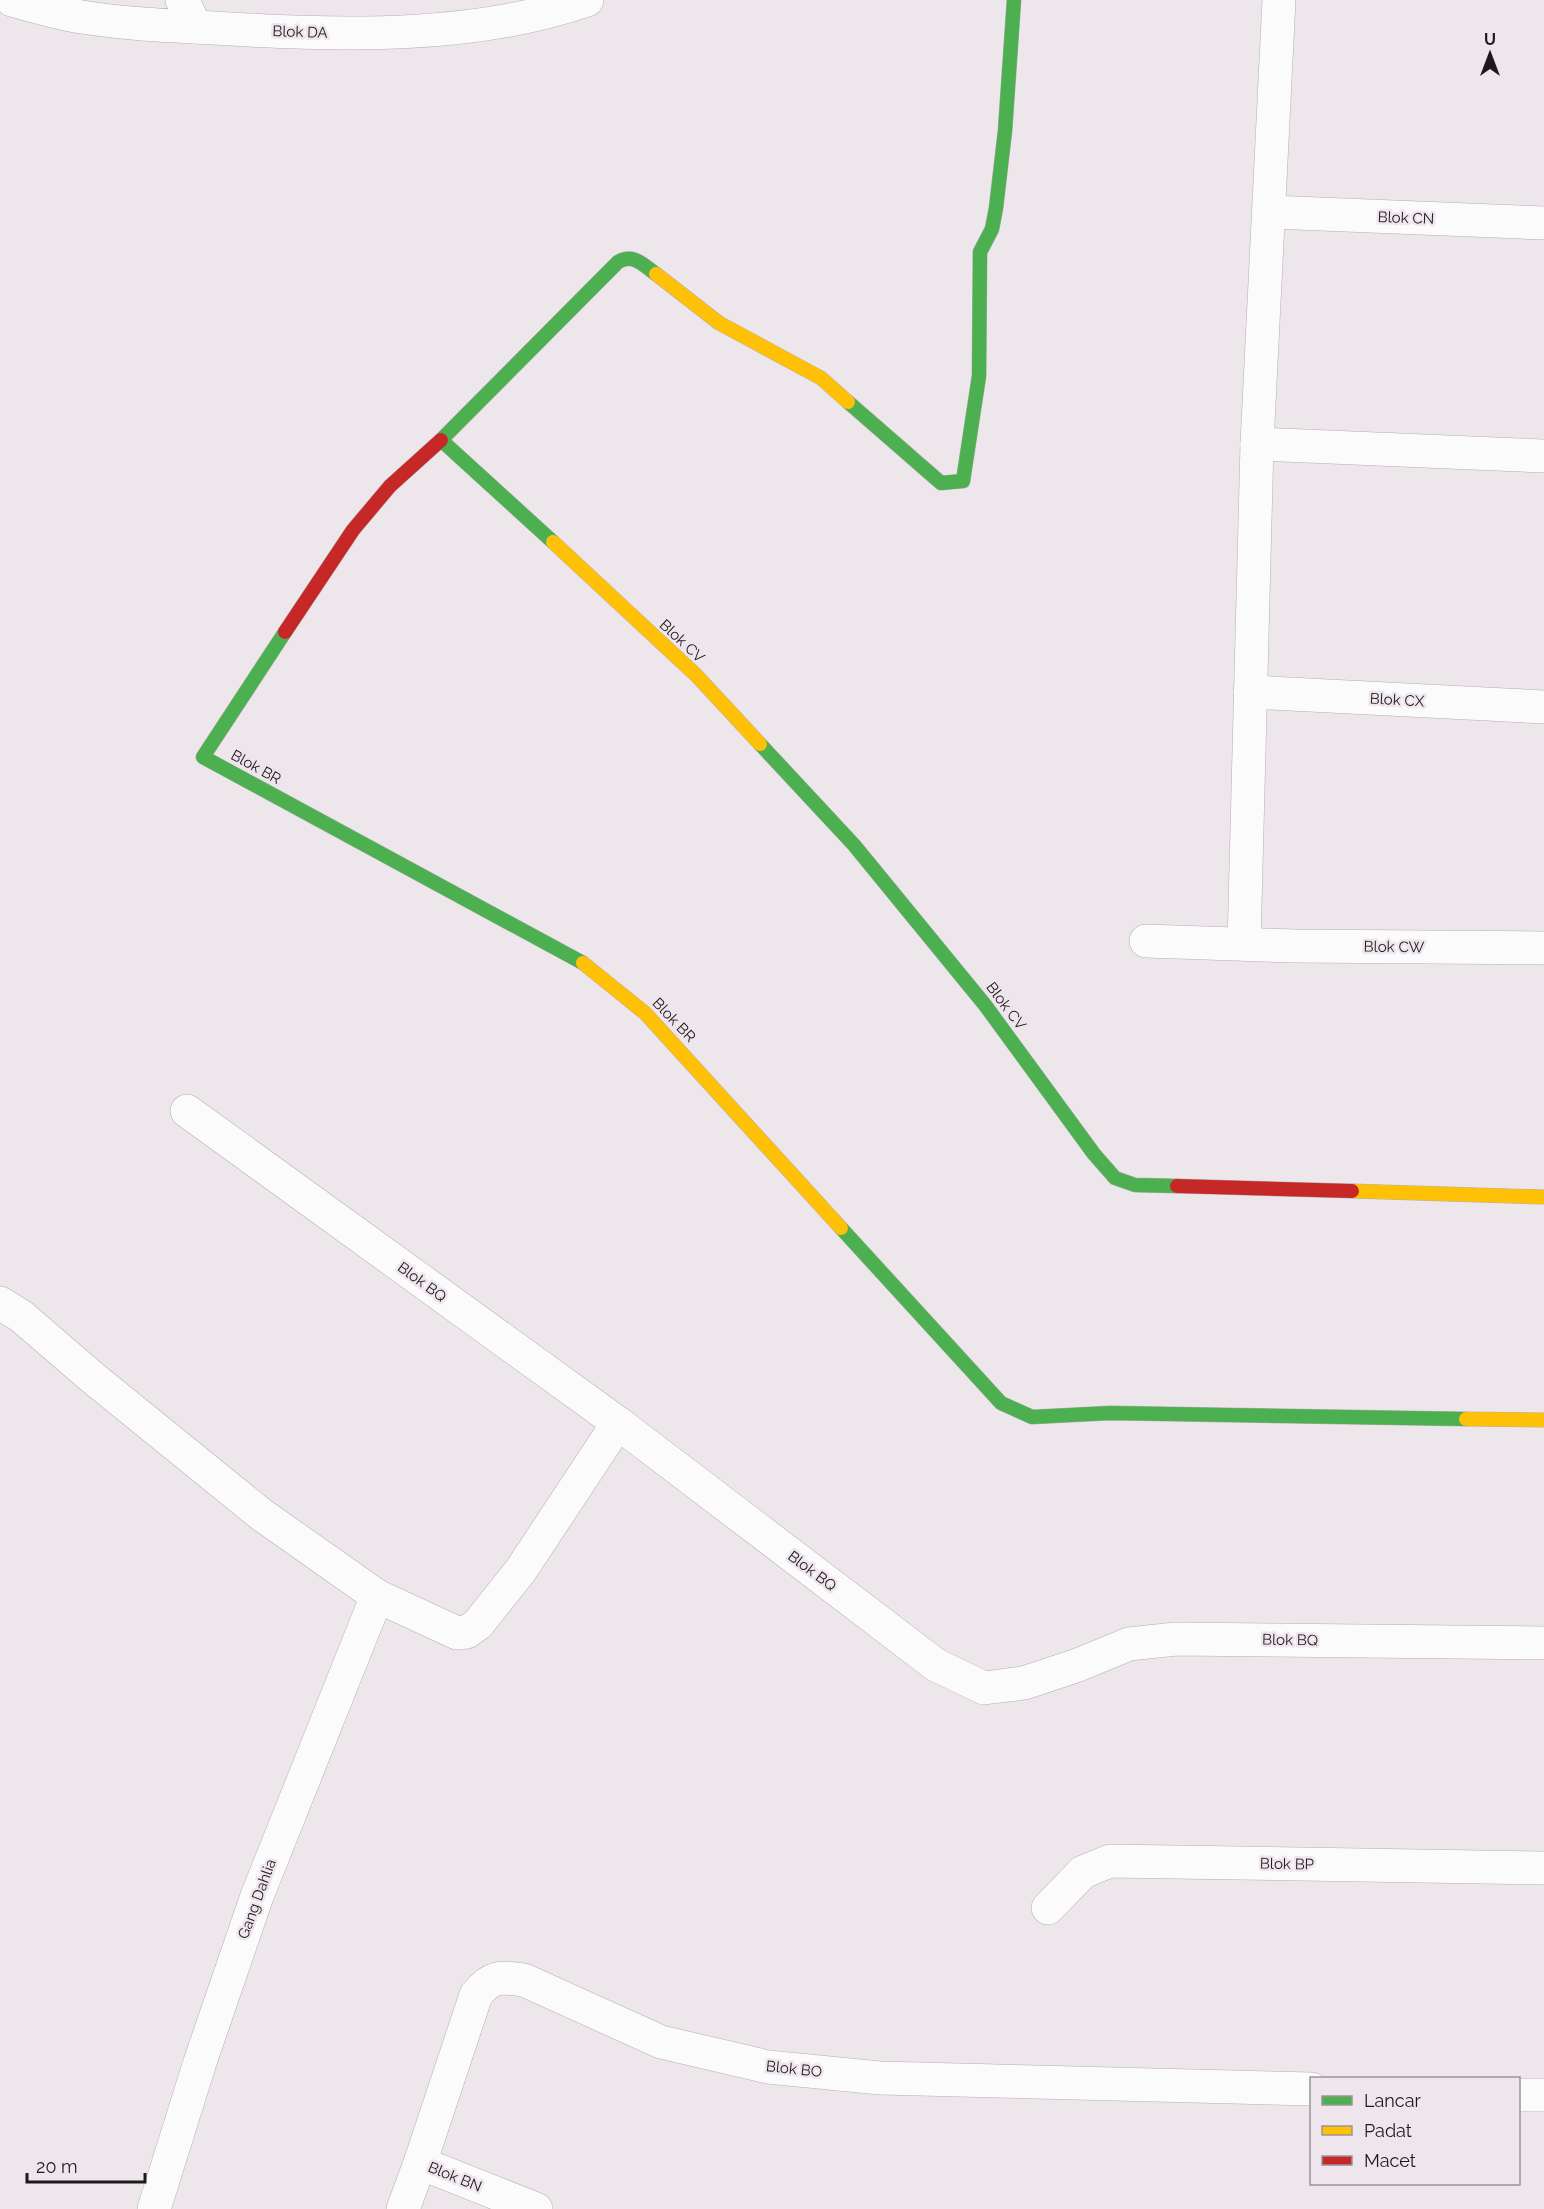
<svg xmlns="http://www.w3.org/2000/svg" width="1544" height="2209" font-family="Raleway,sans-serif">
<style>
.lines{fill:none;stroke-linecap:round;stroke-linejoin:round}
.street-casing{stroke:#b3aeb1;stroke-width:34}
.fast-casing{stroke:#b3aeb1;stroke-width:15}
.slow-casing{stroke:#b3aeb1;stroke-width:15}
.jam-casing{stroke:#b3aeb1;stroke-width:15}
.street{stroke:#fcfbfc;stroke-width:33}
.fast{stroke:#4caf50;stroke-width:14}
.slow{stroke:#ffc107;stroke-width:14}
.jam{stroke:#c62828;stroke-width:14}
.labels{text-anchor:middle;stroke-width:5;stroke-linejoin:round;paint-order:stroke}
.street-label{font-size:15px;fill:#1d1a1c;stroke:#efe5ec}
</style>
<rect width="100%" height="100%" fill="#ede7eb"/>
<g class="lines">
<!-- street casing -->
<g class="street-casing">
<g id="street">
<path d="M 12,0 C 35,6 59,14 82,17 C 132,25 182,26 232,29 C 346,36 478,38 587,0"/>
<path d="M 182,0 L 196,27"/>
<path d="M 1269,212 L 1544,223"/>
<path d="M 1257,444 L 1544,456"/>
<path d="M 1250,692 L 1544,707"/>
<path d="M 1146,941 L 1295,946 L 1544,948"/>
<path d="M 1244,944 L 1257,444 L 1279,0"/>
<path d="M 187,1111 L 618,1423 L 936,1665 L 984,1688 L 1024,1683 L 1078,1665 L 1129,1644 L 1176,1639 L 1544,1643"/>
<path d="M 0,1303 L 21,1316 L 93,1378 L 262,1515 L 377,1596 L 457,1633 L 467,1632 L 478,1624 L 521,1570 L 618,1423"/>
<path d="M 1048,1908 L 1083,1872 L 1110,1861 L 1544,1868"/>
<path d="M 1518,2095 L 1544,2095"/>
<path d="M 420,2163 L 476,1995 C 492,1975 500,1977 524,1980 L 661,2042 L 768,2067 L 880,2078 L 1312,2089"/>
<path d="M 154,2209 L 200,2062 L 257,1896 L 377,1596"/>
<path d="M 403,2209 L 420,2163 L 536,2209"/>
</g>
</g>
<!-- fast casing -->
<g class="fast-casing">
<g id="fast">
<path d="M 848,402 L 941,483 L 963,481 L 979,376 L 980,252 L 992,229 L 996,208 L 1005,131 L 1014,0"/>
<path d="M 553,542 L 441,440 L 618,262 C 634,253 643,265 656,274"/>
<path d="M 285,632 L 203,757 L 583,963"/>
<path d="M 760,744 L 854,845 L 985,1005 L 1094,1154 L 1115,1178 L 1135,1185 L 1177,1186"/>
<path d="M 841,1228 L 1001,1403 L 1032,1417 L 1110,1413 L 1466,1419"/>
</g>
</g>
<!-- slow casing -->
<g class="slow-casing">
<g id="slow">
<path d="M 656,274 L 719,323 L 821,378 L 848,402"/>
<path d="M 553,542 L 696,675 L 760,744"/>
<path d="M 583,963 L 645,1013 L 841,1228"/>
<path d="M 1352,1191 L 1544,1197"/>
<path d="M 1466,1419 L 1544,1420"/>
</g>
</g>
<!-- jam casing -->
<g class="jam-casing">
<g id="jam">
<path d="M 285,632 L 353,530 L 390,486 L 441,440"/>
<path d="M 1177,1186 L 1352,1191"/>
</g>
</g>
<!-- street -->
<use href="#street" class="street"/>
<!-- fast -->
<use href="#fast" class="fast"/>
<!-- slow -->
<use href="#slow" class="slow"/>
<!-- jam -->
<use href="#jam" class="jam"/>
</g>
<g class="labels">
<!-- street labels -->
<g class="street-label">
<text transform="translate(300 32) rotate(2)" y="5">Blok DA</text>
<text transform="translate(1406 218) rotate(2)" y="5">Blok CN</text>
<text transform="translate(682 641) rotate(43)" y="5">Blok CV</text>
<text transform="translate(1397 700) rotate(3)" y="5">Blok CX</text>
<text transform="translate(256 767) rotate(29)" y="5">Blok BR</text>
<text transform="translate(1394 947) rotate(1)" y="5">Blok CW</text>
<text transform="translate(1006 1006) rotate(53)" y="5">Blok CV</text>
<text transform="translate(674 1020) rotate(46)" y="5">Blok BR</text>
<text transform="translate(422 1282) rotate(36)" y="5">Blok BQ</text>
<text transform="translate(812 1571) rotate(37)" y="5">Blok BQ</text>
<text transform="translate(1290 1640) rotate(1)" y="5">Blok BQ</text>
<text transform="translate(1287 1864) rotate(1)" y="5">Blok BP</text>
<text transform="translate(257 1899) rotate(-70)" y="5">Gang Dahlia</text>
<text transform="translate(794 2069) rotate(6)" y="5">Blok BO</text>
<text transform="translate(455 2177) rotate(22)" y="5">Blok BN</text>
</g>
</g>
<!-- legend -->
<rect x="1310" y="2077" width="210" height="108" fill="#efe5ec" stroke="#9b9499" stroke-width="1.5"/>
<rect x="1322" y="2096" width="30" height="9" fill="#4caf50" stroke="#9b9499" stroke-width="1.5"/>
<text x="1364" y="2107" font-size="18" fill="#1d1a1c">Lancar</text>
<rect x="1322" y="2126" width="30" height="9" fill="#ffc107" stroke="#9b9499" stroke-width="1.5"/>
<text x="1364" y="2137" font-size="18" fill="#1d1a1c">Padat</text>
<rect x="1322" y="2156" width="30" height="9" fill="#c62828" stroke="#9b9499" stroke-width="1.5"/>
<text x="1364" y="2167" font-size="18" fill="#1d1a1c">Macet</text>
<!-- north arrow -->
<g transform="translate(1490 54)" stroke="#efe5ec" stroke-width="4.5" paint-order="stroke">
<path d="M0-4.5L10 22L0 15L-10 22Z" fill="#1d1a1c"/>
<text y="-9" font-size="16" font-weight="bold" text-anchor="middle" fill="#1d1a1c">U</text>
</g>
<!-- scale -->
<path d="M27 2173v9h118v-9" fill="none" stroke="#1d1a1c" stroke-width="3"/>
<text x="36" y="2173" font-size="18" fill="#1d1a1c" stroke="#efe5ec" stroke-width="4.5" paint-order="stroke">20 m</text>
</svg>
